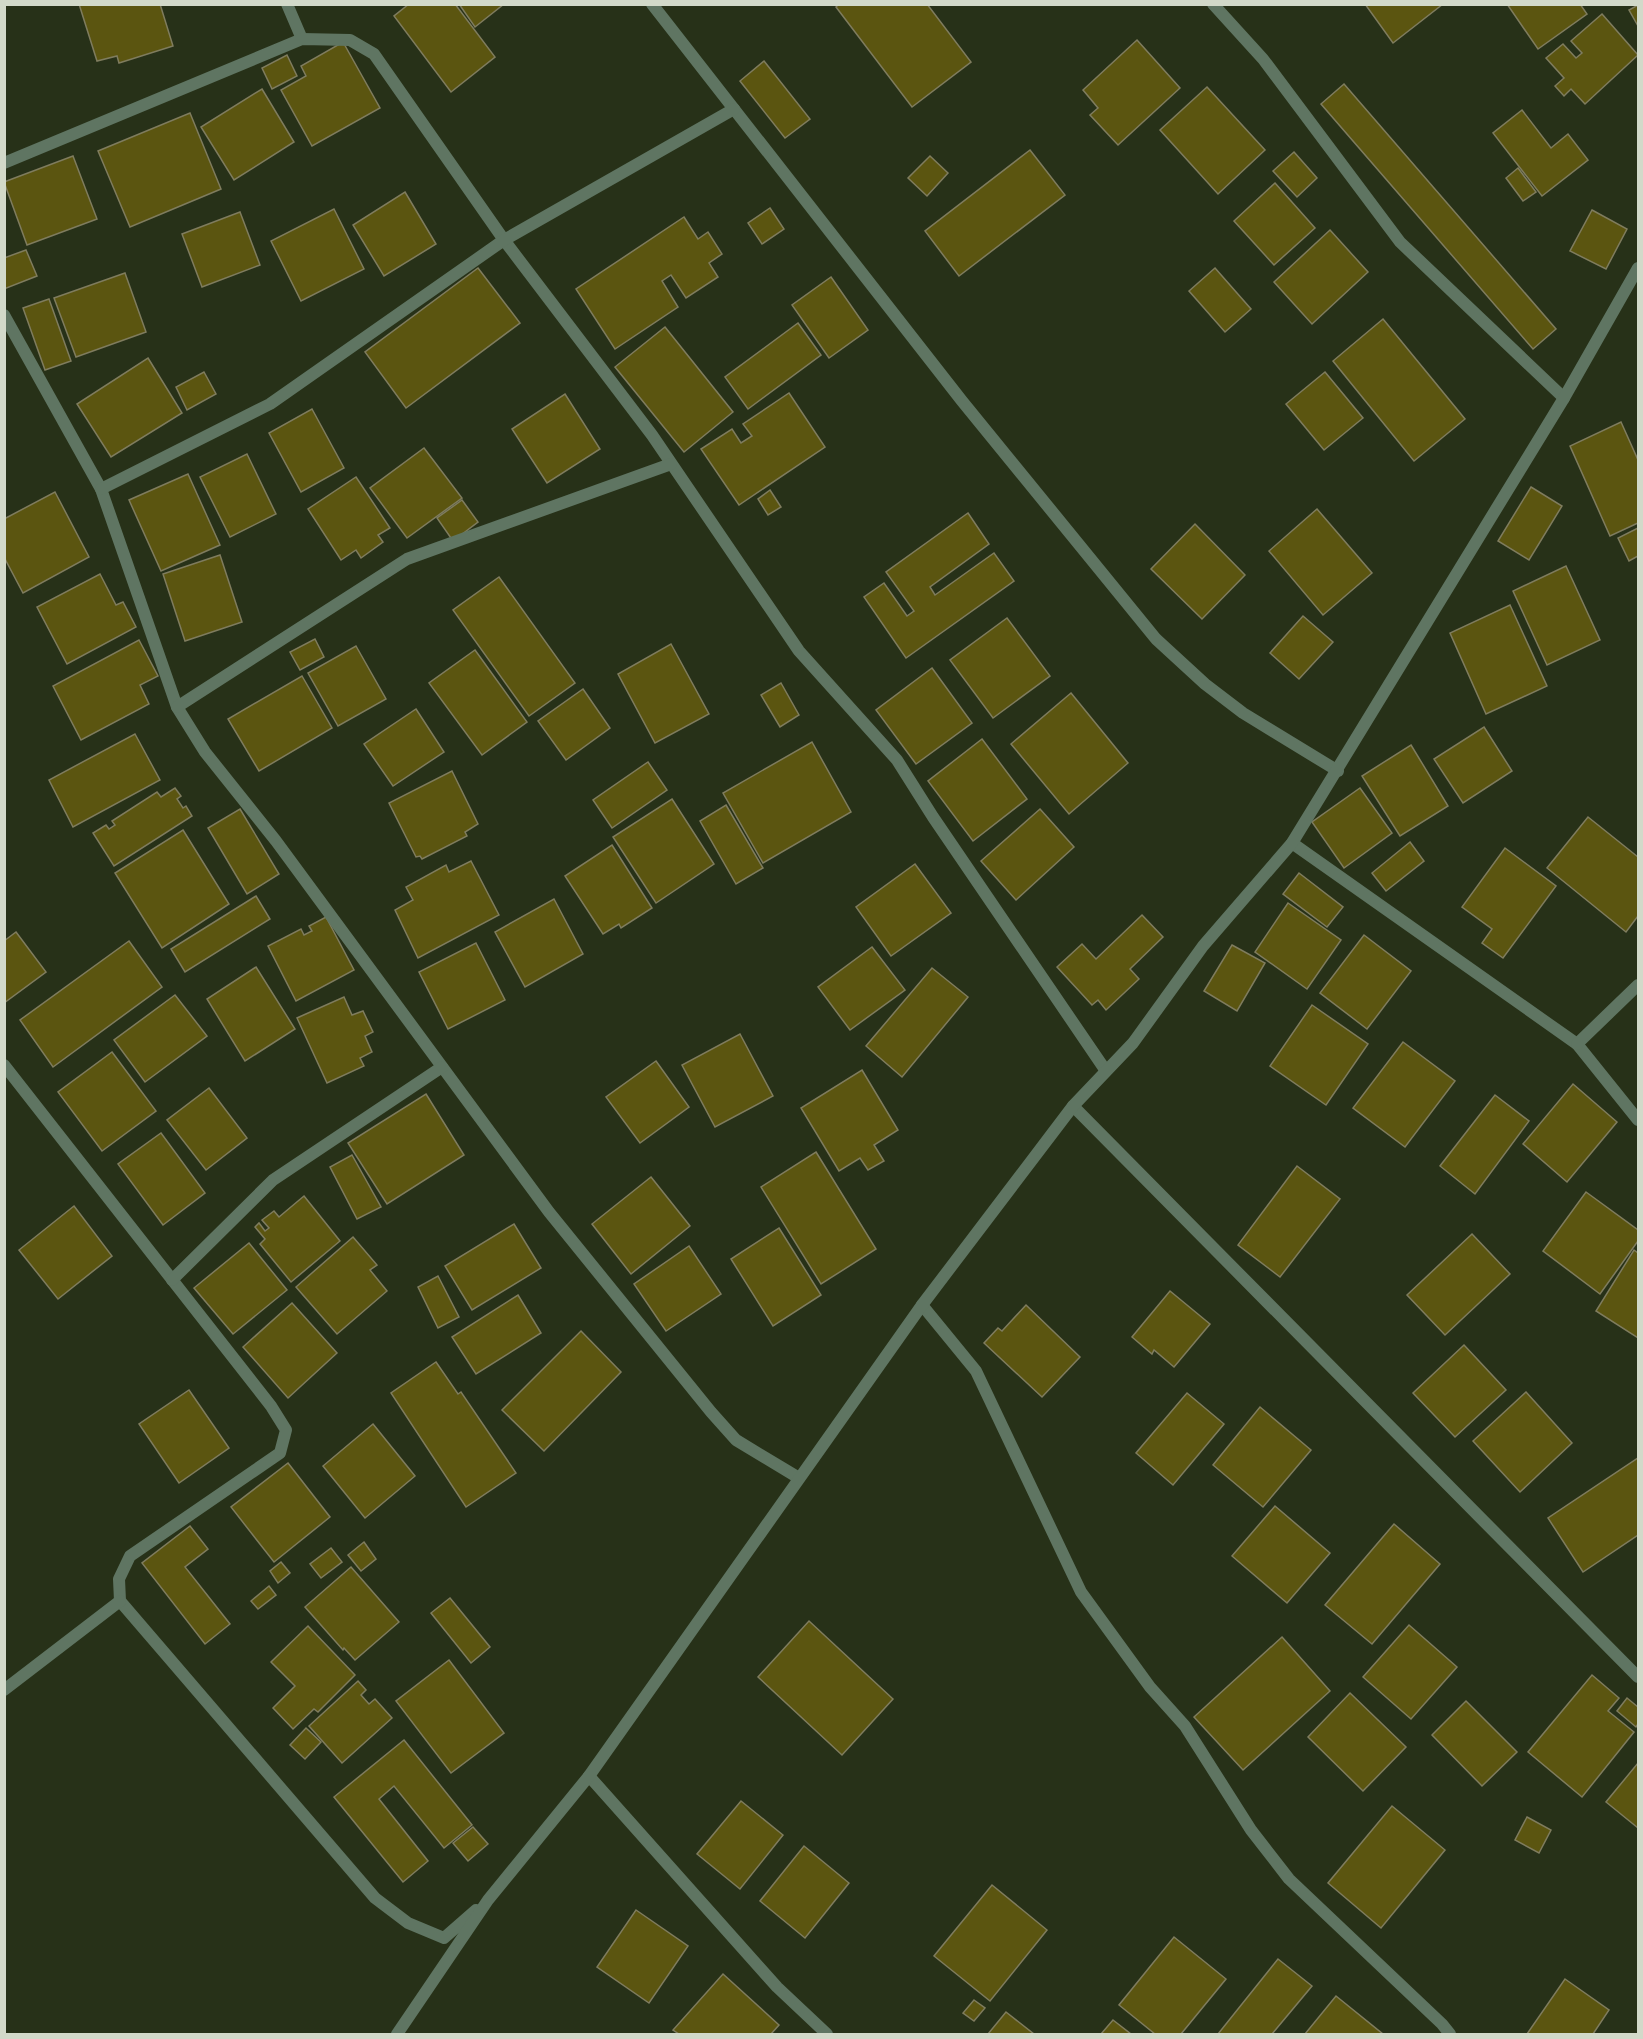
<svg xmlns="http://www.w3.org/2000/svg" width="1643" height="2039" font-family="'Sofia Sans Condensed',sans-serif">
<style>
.building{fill:#5b5510;stroke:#7f7c5e;stroke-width:1.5}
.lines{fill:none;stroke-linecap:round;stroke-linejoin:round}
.minor{stroke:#5f7562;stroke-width:12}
</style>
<rect width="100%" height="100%" fill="#273118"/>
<!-- building -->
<g class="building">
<path d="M 79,4 L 160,4 L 173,46 L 119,63 L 117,56 L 97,61 Z"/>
<path d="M 409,4 L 455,4 L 495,57 L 451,92 L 394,16 Z"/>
<path d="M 459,4 L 504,4 L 475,27 Z"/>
<path d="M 839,4 L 927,4 L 971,62 L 912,107 L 836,7 Z"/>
<path d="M 1365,4 L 1443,4 L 1393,43 Z"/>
<path d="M 1507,4 L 1580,4 L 1587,14 L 1538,49 Z"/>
<path d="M 1638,5 L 1638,26 L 1629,10 Z"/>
<path d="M 1602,14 L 1638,55 L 1585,104 L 1571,89 L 1564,96 L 1555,86 L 1564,78 L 1546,58 L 1563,44 L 1576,58 L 1582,53 L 1571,41 Z"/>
<path d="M 1137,40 L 1180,88 L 1118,145 L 1090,115 L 1098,108 L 1083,90 Z"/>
<path d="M 343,42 L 380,108 L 312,146 L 281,90 L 306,76 L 301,66 Z"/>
<path d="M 287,55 L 297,76 L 272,89 L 262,68 Z"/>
<path d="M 764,61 L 810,119 L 785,138 L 740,81 Z"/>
<path d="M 1344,84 L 1556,329 L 1533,349 L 1321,104 Z"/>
<path d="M 1207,87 L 1265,150 L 1218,194 L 1160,130 Z"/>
<path d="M 262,89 L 294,142 L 234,180 L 201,127 Z"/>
<path d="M 1522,110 L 1551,148 L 1568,134 L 1588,160 L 1542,196 L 1493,133 Z"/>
<path d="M 190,113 L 221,189 L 130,227 L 98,151 Z"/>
<path d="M 1030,150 L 1065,195 L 959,276 L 925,231 Z"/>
<path d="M 1294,152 L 1317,178 L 1297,197 L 1273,171 Z"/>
<path d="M 73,156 L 97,219 L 27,245 L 4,182 Z"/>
<path d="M 930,156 L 948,173 L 927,196 L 908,178 Z"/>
<path d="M 1518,168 L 1536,192 L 1523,201 L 1506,178 Z"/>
<path d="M 1275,183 L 1315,228 L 1274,265 L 1234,221 Z"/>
<path d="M 405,192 L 436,244 L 384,276 L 353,225 Z"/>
<path d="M 770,208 L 784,229 L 762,244 L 748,223 Z"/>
<path d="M 334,209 L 364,269 L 301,301 L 271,241 Z"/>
<path d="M 1592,210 L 1627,229 L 1606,269 L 1570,251 Z"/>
<path d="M 240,212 L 260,265 L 202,287 L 182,234 Z"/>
<path d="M 684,217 L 698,239 L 708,232 L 722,254 L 709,263 L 718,277 L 686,298 L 671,275 L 662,281 L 678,307 L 615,349 L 576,289 Z"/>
<path d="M 1330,230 L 1368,272 L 1312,324 L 1274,282 Z"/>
<path d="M 26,250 L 37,276 L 4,289 L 4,258 Z"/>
<path d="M 478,268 L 520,323 L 406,408 L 365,352 Z"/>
<path d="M 1215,268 L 1251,309 L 1225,332 L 1189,291 Z"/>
<path d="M 125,273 L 146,332 L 76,357 L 54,298 Z"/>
<path d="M 831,277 L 868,330 L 829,358 L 792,305 Z"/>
<path d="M 49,299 L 71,361 L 45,370 L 23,308 Z"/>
<path d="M 1383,319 L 1465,419 L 1414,461 L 1333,361 Z"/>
<path d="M 798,323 L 821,355 L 748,409 L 725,377 Z"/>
<path d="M 665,327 L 733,412 L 684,452 L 615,367 Z"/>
<path d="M 148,358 L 182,413 L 111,457 L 77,404 Z"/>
<path d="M 204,372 L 216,394 L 187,410 L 176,387 Z"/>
<path d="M 1325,372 L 1363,418 L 1324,450 L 1286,404 Z"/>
<path d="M 789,393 L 825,447 L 739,505 L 701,449 L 732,429 L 741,443 L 752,436 L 743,424 Z"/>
<path d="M 565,394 L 600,449 L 547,483 L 512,429 Z"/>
<path d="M 312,409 L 344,468 L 301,492 L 269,433 Z"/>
<path d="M 1621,422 L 1638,460 L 1638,523 L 1610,536 L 1570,446 Z"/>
<path d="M 424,448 L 462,498 L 407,538 L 370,488 Z"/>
<path d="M 247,454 L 276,514 L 230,537 L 200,477 Z"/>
<path d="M 188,474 L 220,545 L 161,571 L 129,500 Z"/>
<path d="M 356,477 L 390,528 L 378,535 L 383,542 L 361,558 L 356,550 L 341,560 L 308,509 Z"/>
<path d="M 1531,487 L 1562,506 L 1529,560 L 1498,541 Z"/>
<path d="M 770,490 L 781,507 L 768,515 L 758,499 Z"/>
<path d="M 55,492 L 89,557 L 23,593 L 4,557 L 4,519 Z"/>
<path d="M 462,500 L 478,522 L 453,541 L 437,518 Z"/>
<path d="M 1317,509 L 1372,573 L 1323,615 L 1269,551 Z"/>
<path d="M 968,513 L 989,544 L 930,587 L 935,595 L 994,553 L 1014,581 L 906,658 L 864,597 L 884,583 L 907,616 L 914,611 L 886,572 Z"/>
<path d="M 1195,524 L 1245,575 L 1202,619 L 1151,569 Z"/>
<path d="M 1638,528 L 1638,556 L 1629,561 L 1618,538 Z"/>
<path d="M 220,555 L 242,622 L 185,641 L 163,574 Z"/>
<path d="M 1566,566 L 1600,640 L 1547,665 L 1513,591 Z"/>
<path d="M 100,574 L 116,605 L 123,602 L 136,627 L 67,664 L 37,607 Z"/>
<path d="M 499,577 L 575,683 L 529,716 L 453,610 Z"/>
<path d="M 1510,605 L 1547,686 L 1486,714 L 1450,633 Z"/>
<path d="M 1303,616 L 1333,642 L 1299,679 L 1270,653 Z"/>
<path d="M 1007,618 L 1050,676 L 993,718 L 950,660 Z"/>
<path d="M 315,639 L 324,657 L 300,670 L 290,652 Z"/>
<path d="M 139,640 L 158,676 L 140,685 L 149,704 L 81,740 L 53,686 Z"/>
<path d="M 671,644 L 709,714 L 655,743 L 618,674 Z"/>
<path d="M 356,646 L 386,699 L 338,726 L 308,673 Z"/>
<path d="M 475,650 L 527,722 L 482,755 L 429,683 Z"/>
<path d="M 932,668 L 972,723 L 916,764 L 876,710 Z"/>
<path d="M 302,676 L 332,728 L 259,771 L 228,719 Z"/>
<path d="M 781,683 L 799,715 L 780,727 L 761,695 Z"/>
<path d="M 583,689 L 610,728 L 566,760 L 538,721 Z"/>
<path d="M 1071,693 L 1128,763 L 1069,814 L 1011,744 Z"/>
<path d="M 416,709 L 444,752 L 393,786 L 364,744 Z"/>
<path d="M 1484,727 L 1512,771 L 1463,803 L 1434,759 Z"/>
<path d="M 135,734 L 160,780 L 73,827 L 49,780 Z"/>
<path d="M 982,739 L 1027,799 L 973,841 L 928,781 Z"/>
<path d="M 812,742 L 851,812 L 763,863 L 723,793 Z"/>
<path d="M 1411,745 L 1448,806 L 1400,836 L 1362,776 Z"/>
<path d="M 648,762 L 667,790 L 612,828 L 593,800 Z"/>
<path d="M 452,771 L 478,824 L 465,832 L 467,836 L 422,859 L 420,856 L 416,857 L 389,803 Z"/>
<path d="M 175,788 L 181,796 L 177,799 L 183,808 L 186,806 L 192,816 L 114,866 L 93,833 L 106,825 L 109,829 L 115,825 L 112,821 L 157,792 L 161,797 Z"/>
<path d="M 1360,788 L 1392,833 L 1344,868 L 1312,822 Z"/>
<path d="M 672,799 L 714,864 L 656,903 L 613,837 Z"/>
<path d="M 726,805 L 763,868 L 736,884 L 700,821 Z"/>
<path d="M 240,809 L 279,874 L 247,894 L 208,828 Z"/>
<path d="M 1040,809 L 1074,847 L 1016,900 L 981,861 Z"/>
<path d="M 1588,817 L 1638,857 L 1638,916 L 1626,932 L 1547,868 Z"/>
<path d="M 183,830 L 229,904 L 162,948 L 115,873 Z"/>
<path d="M 1410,842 L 1424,861 L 1386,891 L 1372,873 Z"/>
<path d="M 612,845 L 652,908 L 621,928 L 619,924 L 603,934 L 565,876 Z"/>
<path d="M 1505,848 L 1556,886 L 1503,958 L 1482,943 L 1492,929 L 1462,907 Z"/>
<path d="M 471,861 L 499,915 L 418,958 L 395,910 L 413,900 L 406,887 L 446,865 L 449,872 Z"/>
<path d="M 915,864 L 951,913 L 891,956 L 856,907 Z"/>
<path d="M 1299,873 L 1343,907 L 1327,927 L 1283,894 Z"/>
<path d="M 256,896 L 270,919 L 185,972 L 171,949 Z"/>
<path d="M 554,899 L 583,954 L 525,987 L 495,932 Z"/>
<path d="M 1288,903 L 1341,940 L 1307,989 L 1255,952 Z"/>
<path d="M 1142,915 L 1163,937 L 1130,969 L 1139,979 L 1106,1010 L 1098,1000 L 1092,1005 L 1057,967 L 1082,944 L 1096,959 Z"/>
<path d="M 326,917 L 354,970 L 296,1001 L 268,946 L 301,929 L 304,935 L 312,931 L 309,926 Z"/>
<path d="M 16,932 L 46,972 L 4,1003 L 4,941 Z"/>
<path d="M 1364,935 L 1411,971 L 1367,1029 L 1320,993 Z"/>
<path d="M 129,941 L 162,987 L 53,1067 L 20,1020 Z"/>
<path d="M 476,943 L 505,1000 L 448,1029 L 419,972 Z"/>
<path d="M 1232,945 L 1265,963 L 1237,1011 L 1204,991 Z"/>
<path d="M 872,947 L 905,990 L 850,1030 L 818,987 Z"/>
<path d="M 256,967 L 295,1029 L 245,1061 L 207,999 Z"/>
<path d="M 932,968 L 968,997 L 902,1077 L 866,1046 Z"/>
<path d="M 175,995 L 207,1036 L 145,1082 L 114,1040 Z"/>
<path d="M 344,997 L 352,1015 L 363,1011 L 373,1032 L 365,1036 L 372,1052 L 360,1058 L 364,1066 L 327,1083 L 297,1018 Z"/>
<path d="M 1312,1005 L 1368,1044 L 1326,1105 L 1270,1066 Z"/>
<path d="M 740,1034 L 773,1096 L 715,1127 L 682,1065 Z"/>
<path d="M 1403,1042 L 1455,1081 L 1405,1147 L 1353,1108 Z"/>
<path d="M 112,1052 L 156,1111 L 102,1151 L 58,1092 Z"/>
<path d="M 656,1061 L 689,1107 L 640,1143 L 606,1097 Z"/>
<path d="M 862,1070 L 898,1130 L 874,1145 L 884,1161 L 868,1170 L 860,1158 L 839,1171 L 801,1108 Z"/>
<path d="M 1573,1084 L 1617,1122 L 1567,1182 L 1523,1144 Z"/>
<path d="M 209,1088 L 247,1138 L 206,1170 L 167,1120 Z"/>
<path d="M 426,1094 L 464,1155 L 387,1204 L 348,1143 Z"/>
<path d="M 1495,1095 L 1529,1121 L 1475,1194 L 1440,1166 Z"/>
<path d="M 161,1133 L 205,1193 L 163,1225 L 118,1164 Z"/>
<path d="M 816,1152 L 876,1249 L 821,1284 L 761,1187 Z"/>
<path d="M 352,1155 L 381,1207 L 357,1219 L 330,1167 Z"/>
<path d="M 1297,1166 L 1340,1199 L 1280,1277 L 1238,1245 Z"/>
<path d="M 651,1177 L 690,1226 L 631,1274 L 592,1224 Z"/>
<path d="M 1586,1192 L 1638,1230 L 1638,1241 L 1600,1294 L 1543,1251 Z"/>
<path d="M 304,1196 L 340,1241 L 291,1282 L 260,1244 L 265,1239 L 255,1227 L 259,1223 L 265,1231 L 269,1228 L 262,1220 L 274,1211 L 279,1217 Z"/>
<path d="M 74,1206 L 112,1256 L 58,1299 L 19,1250 Z"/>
<path d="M 514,1224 L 541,1268 L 472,1310 L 445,1266 Z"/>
<path d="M 779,1228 L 821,1295 L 773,1326 L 731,1259 Z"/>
<path d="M 1472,1234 L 1510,1274 L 1445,1335 L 1407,1295 Z"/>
<path d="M 353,1237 L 377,1265 L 370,1270 L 387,1291 L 337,1334 L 296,1287 Z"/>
<path d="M 249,1243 L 287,1290 L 233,1334 L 194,1288 Z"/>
<path d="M 689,1246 L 721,1294 L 666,1331 L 634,1284 Z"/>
<path d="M 1634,1250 L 1638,1253 L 1638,1338 L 1596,1311 Z"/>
<path d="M 438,1276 L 459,1317 L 438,1328 L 418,1287 Z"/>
<path d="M 1170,1291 L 1210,1324 L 1174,1367 L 1154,1350 L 1152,1354 L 1132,1337 Z"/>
<path d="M 518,1295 L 541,1333 L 476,1374 L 452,1337 Z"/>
<path d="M 292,1303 L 337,1353 L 288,1398 L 243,1347 Z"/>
<path d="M 1026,1305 L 1080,1357 L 1042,1397 L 984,1343 L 998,1328 L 1002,1331 Z"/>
<path d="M 581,1331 L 621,1372 L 544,1451 L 502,1410 Z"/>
<path d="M 1464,1345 L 1506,1390 L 1455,1437 L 1413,1393 Z"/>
<path d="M 436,1362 L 458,1394 L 461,1392 L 516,1473 L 466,1507 L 391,1393 Z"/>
<path d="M 189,1390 L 229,1448 L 179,1483 L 139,1424 Z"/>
<path d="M 1526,1392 L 1572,1443 L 1520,1492 L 1473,1441 Z"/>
<path d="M 1187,1393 L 1224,1424 L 1173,1485 L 1136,1453 Z"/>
<path d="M 1260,1407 L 1311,1450 L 1263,1507 L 1213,1465 Z"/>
<path d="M 373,1424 L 415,1476 L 365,1518 L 323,1466 Z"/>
<path d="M 1638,1458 L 1638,1535 L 1583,1572 L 1548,1518 Z"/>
<path d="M 288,1463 L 330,1517 L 274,1562 L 231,1507 Z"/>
<path d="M 1275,1506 L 1330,1553 L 1287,1603 L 1232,1556 Z"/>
<path d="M 1394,1524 L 1440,1564 L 1372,1644 L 1325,1605 Z"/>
<path d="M 190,1526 L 208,1549 L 185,1567 L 230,1624 L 205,1644 L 142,1563 Z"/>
<path d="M 364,1542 L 376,1559 L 361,1571 L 348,1555 Z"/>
<path d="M 331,1548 L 342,1562 L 321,1578 L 310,1564 Z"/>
<path d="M 281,1562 L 290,1573 L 278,1583 L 270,1571 Z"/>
<path d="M 351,1567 L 399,1622 L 355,1660 L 344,1648 L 343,1650 L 305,1607 Z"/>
<path d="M 269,1586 L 276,1595 L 258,1609 L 251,1601 Z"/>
<path d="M 450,1598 L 490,1647 L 471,1663 L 431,1613 Z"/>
<path d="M 809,1621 L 893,1699 L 842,1755 L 758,1677 Z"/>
<path d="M 1409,1625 L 1457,1667 L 1411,1719 L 1363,1677 Z"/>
<path d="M 308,1626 L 355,1675 L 318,1712 L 314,1709 L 293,1729 L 273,1708 L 295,1686 L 271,1662 Z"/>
<path d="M 1282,1637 L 1330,1691 L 1243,1770 L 1194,1717 Z"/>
<path d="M 449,1660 L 504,1733 L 451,1773 L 396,1701 Z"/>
<path d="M 1592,1675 L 1619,1698 L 1608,1711 L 1634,1732 L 1582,1797 L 1528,1752 Z"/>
<path d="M 358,1681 L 366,1690 L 361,1695 L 369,1704 L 375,1699 L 392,1718 L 342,1763 L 309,1726 Z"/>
<path d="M 1350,1693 L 1406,1747 L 1363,1791 L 1308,1737 Z"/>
<path d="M 1627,1698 L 1638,1707 L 1638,1724 L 1636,1727 L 1617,1711 Z"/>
<path d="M 1466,1701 L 1517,1752 L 1482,1786 L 1432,1735 Z"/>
<path d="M 306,1728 L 321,1742 L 305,1759 L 290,1745 Z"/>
<path d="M 404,1740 L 472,1825 L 444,1848 L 394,1786 L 379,1799 L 428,1861 L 403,1882 L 334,1797 Z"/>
<path d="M 1638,1763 L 1638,1828 L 1606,1802 Z"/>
<path d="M 741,1801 L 783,1835 L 740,1889 L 697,1854 Z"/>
<path d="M 1392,1806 L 1445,1850 L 1381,1928 L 1328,1883 Z"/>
<path d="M 1527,1817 L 1551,1830 L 1539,1853 L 1515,1840 Z"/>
<path d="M 473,1827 L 488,1844 L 468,1861 L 453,1843 Z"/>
<path d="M 804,1846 L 849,1883 L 805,1938 L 760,1901 Z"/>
<path d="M 992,1885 L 1047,1930 L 990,2001 L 934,1956 Z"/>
<path d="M 636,1910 L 688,1946 L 649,2003 L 597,1967 Z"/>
<path d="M 1174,1937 L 1226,1979 L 1181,2034 L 1155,2034 L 1119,2005 Z"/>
<path d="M 1278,1959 L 1312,1986 L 1272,2034 L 1218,2034 Z"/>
<path d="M 723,1974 L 779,2025 L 771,2034 L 679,2034 L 673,2030 Z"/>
<path d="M 1565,1979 L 1609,2010 L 1593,2034 L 1527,2034 Z"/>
<path d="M 1336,1996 L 1383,2034 L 1305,2034 Z"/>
<path d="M 974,2000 L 985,2008 L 974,2021 L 963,2013 Z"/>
<path d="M 1006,2012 L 1034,2034 L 988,2034 Z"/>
<path d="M 1113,2020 L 1131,2034 L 1101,2034 Z"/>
</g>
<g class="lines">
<!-- minor -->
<g class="minor">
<path d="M 287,4 L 302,39"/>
<path d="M 652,4 L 962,401 L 1156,639 L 1205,684 L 1243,713 L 1338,771"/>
<path d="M 1213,4 L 1263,59 L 1400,242 L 1564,398"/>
<path d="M 4,163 L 302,39 L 350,40 L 374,54 L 504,240 L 652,435 L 799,651 L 897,760 L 933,817 L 1106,1071"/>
<path d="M 4,315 L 101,489 L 177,707 L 205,752 L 276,841 L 549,1212 L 711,1412 L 736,1440 L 799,1478"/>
<path d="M 101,489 L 270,404 L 504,240 L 734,109"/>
<path d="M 177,707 L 407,559 L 671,464"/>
<path d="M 1292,843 L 1577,1044 L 1638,1120"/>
<path d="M 1577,1044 L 1638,985"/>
<path d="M 4,1065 L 271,1406 L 286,1430 L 280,1453 L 130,1556 L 119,1579 L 120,1601 L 375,1898 L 408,1923 L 444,1938 L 476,1910"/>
<path d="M 1073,1106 L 1638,1677"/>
<path d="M 172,1280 L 273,1180 L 442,1067"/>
<path d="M 922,1305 L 976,1371 L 1081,1592 L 1150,1687 L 1185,1726 L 1251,1830 L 1289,1879 L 1442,2024 L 1450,2034"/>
<path d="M 4,1690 L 120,1601"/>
<path d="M 589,1776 L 777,1987 L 827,2034"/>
<path d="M 397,2034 L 488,1900 L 589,1776 L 922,1305 L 1073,1106 L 1133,1043 L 1203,946 L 1292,843 L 1564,398 L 1638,268"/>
</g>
</g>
<!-- border -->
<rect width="1643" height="2039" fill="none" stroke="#d2d9c9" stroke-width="12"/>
</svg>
